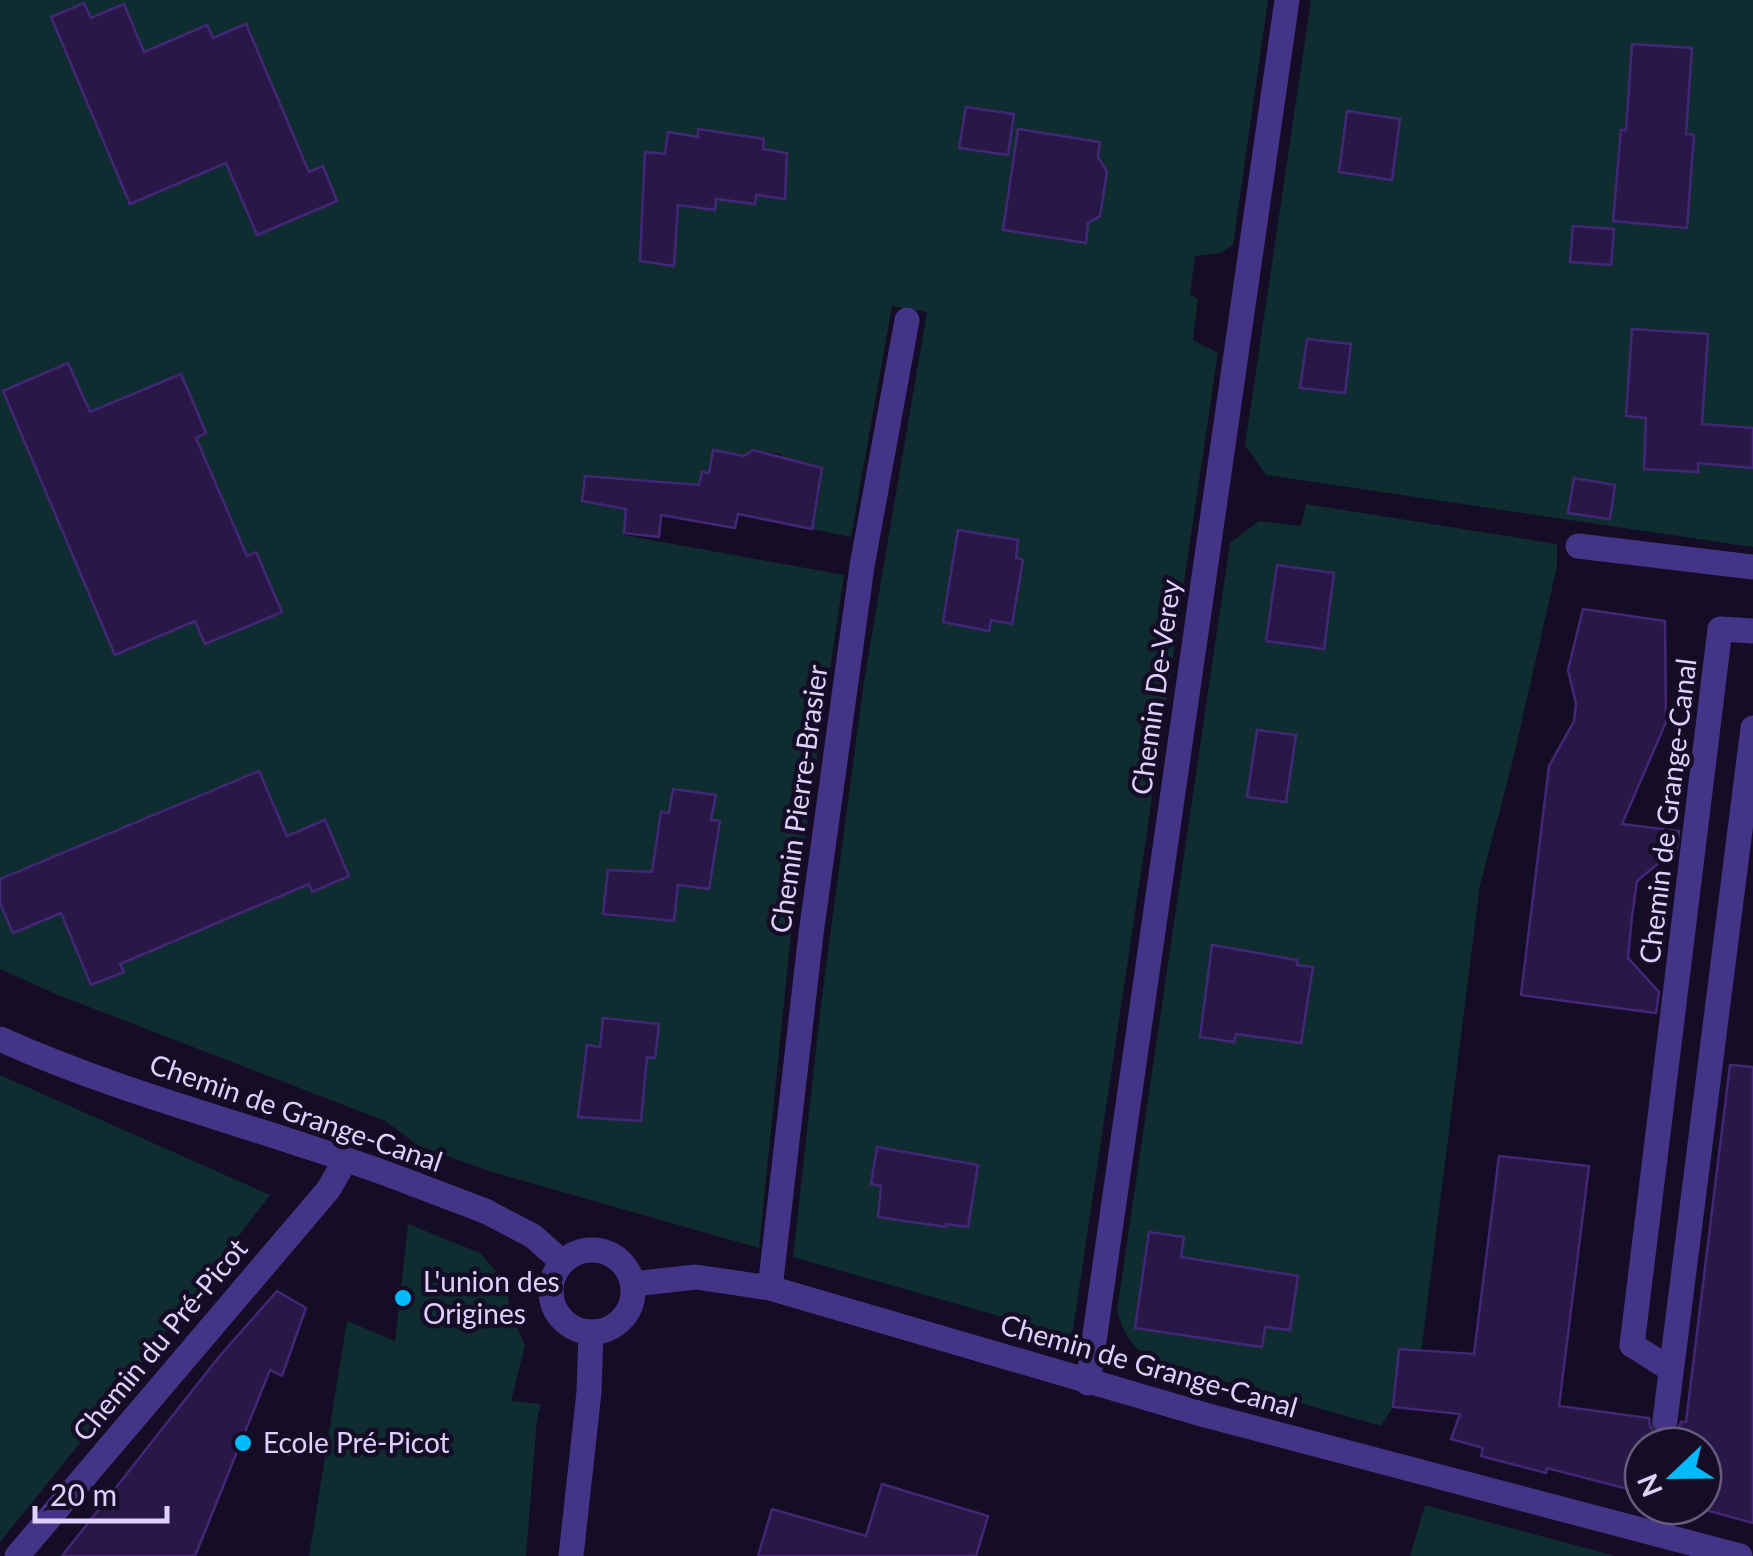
<svg xmlns="http://www.w3.org/2000/svg" width="1753" height="1556" font-family="Lato,sans-serif">
<style>
.green{fill:#0f2c30}
.building{fill:#291748;stroke:#432776;stroke-width:2.5}
.lines{fill:none;stroke-linecap:round;stroke-linejoin:round}
.minor-tunnel{stroke:#332a46;stroke-width:25;stroke-dasharray:25 12;stroke-linecap:butt}
.minor{stroke:#443488;stroke-width:25}
.minor-bridge{stroke:#443488;stroke-width:25}
.poi-dot{fill:#00bafc;stroke:#150d25;stroke-width:4}
.labels{text-anchor:middle;stroke-width:9;stroke-linejoin:round;paint-order:stroke}
.street-label{font-size:28px;fill:#ded1ff;stroke:#150d25}
.poi-label{font-size:28px;fill:#ded1ff;stroke:#150d25;text-anchor:start}
</style>
<rect width="100%" height="100%" fill="#150d25"/>
<!-- green -->
<g class="green">
<path d="M 0,0 L 1268,0 L 1233,245 L 1220,253 L 1195,256 L 1190,295 L 1198,299 L 1193,340 L 1218,353 L 1072,1337 L 793,1257 L 821,1004 L 864,681 L 927,312 L 892,306 L 851,537 L 812,529 L 820,491 L 780,454 L 753,450 L 746,456 L 713,450 L 709,473 L 702,472 L 699,485 L 628,480 L 624,535 L 844,575 L 791,934 L 759,1248 L 489,1171 L 419,1146 L 385,1121 L 58,995 L 0,969 Z"/>
<path d="M 1311,0 L 1753,0 L 1753,547 L 1266,475 L 1245,445 Z"/>
<path d="M 1306,504 L 1557,544 L 1557,566 L 1513,760 L 1480,885 L 1414,1409 L 1393,1407 L 1381,1426 L 1152,1361 C 1132,1346 1123,1334 1117,1310 L 1230,543 L 1259,521 L 1301,526 Z"/>
<path d="M 0,1075 L 270,1195 L 89,1432 L 0,1542 Z"/>
<path d="M 408,1224 L 480,1253 L 507,1284 L 510,1314 L 525,1345 L 511,1401 L 541,1404 L 537,1419 L 526,1556 L 309,1556 L 347,1321 L 395,1341 Z"/>
<path d="M 1425,1505 L 1615,1556 L 1410,1556 Z"/>
</g>
<!-- building -->
<g class="building">
<path d="M 84,3 L 91,18 L 124,4 L 144,52 L 207,25 L 213,38 L 246,24 L 309,172 L 323,166 L 337,201 L 257,235 L 226,163 L 130,204 L 51,17 Z"/>
<path d="M 1632,44 L 1692,48 L 1686,134 L 1694,135 L 1687,228 L 1613,221 L 1621,130 L 1626,130 Z"/>
<path d="M 966,107 L 1014,114 L 1008,155 L 959,148 Z"/>
<path d="M 1347,111 L 1400,119 L 1392,180 L 1339,172 Z"/>
<path d="M 698,129 L 764,139 L 763,149 L 787,153 L 785,199 L 756,195 L 755,204 L 716,199 L 715,210 L 678,205 L 674,266 L 640,261 L 645,152 L 665,154 L 668,132 L 698,137 Z"/>
<path d="M 1018,129 L 1100,142 L 1098,157 L 1107,172 L 1100,216 L 1088,223 L 1086,243 L 1003,230 Z"/>
<path d="M 1573,226 L 1614,229 L 1611,265 L 1570,262 Z"/>
<path d="M 1632,329 L 1708,334 L 1702,424 L 1753,428 L 1753,468 L 1698,463 L 1698,472 L 1644,469 L 1646,418 L 1626,416 Z"/>
<path d="M 1307,339 L 1351,344 L 1345,393 L 1300,388 Z"/>
<path d="M 68,363 L 90,412 L 181,374 L 206,433 L 196,438 L 247,556 L 256,552 L 282,612 L 205,644 L 195,621 L 115,655 L 3,391 Z"/>
<path d="M 713,450 L 744,456 L 753,450 L 822,468 L 812,529 L 738,514 L 735,528 L 661,515 L 659,537 L 624,533 L 626,509 L 582,501 L 585,476 L 699,485 L 702,472 L 709,473 Z"/>
<path d="M 1574,478 L 1615,485 L 1610,519 L 1568,513 Z"/>
<path d="M 958,530 L 1018,540 L 1016,558 L 1023,560 L 1012,624 L 991,620 L 989,631 L 943,622 Z"/>
<path d="M 1277,565 L 1334,573 L 1324,649 L 1266,641 Z"/>
<path d="M 1583,609 L 1665,621 L 1666,722 L 1622,824 L 1679,831 L 1677,848 L 1637,881 L 1632,917 L 1628,958 L 1659,992 L 1656,1013 L 1521,995 L 1549,766 L 1574,721 L 1576,704 L 1568,670 Z"/>
<path d="M 1257,730 L 1296,735 L 1286,802 L 1247,797 Z"/>
<path d="M 259,771 L 287,836 L 325,820 L 349,876 L 312,892 L 309,884 L 120,964 L 124,972 L 91,985 L 61,913 L 13,933 L 0,903 L 0,879 Z"/>
<path d="M 673,789 L 716,795 L 711,820 L 720,821 L 709,889 L 678,885 L 674,921 L 603,914 L 608,870 L 652,872 L 661,812 L 669,813 Z"/>
<path d="M 1212,945 L 1297,960 L 1297,965 L 1313,967 L 1301,1043 L 1236,1034 L 1234,1042 L 1200,1037 Z"/>
<path d="M 603,1018 L 659,1024 L 655,1058 L 647,1057 L 641,1121 L 578,1117 L 587,1045 L 600,1047 Z"/>
<path d="M 1730,1065 L 1753,1067 L 1753,1523 L 1691,1506 L 1703,1506 L 1703,1446 L 1643,1446 L 1643,1493 L 1547,1468 L 1546,1473 L 1481,1456 L 1483,1448 L 1451,1439 L 1460,1414 L 1393,1407 L 1399,1349 L 1474,1354 L 1499,1156 L 1589,1166 L 1559,1406 L 1649,1418 L 1650,1427 L 1662,1436 L 1677,1431 L 1681,1422 L 1686,1422 Z"/>
<path d="M 877,1147 L 978,1165 L 968,1227 L 946,1224 L 946,1227 L 878,1217 L 881,1186 L 871,1184 Z"/>
<path d="M 1149,1232 L 1184,1237 L 1181,1257 L 1298,1276 L 1290,1330 L 1265,1327 L 1262,1347 L 1135,1328 Z"/>
<path d="M 277,1291 L 306,1308 L 282,1376 L 270,1370 L 195,1556 L 62,1556 L 218,1358 Z"/>
<path d="M 882,1484 L 988,1516 L 976,1556 L 758,1556 L 772,1509 L 866,1536 Z"/>
</g>
<g class="lines">
<!-- minor-tunnel -->
<path class="minor-tunnel" d="M 1661,1446 L 1665,1420"/>
<!-- minor -->
<g class="minor">
<path d="M 1578,546 L 1753,567"/>
<path d="M 0,1039 C 133,1099 277,1131 414,1184"/>
<path d="M 485,1211 L 533,1236 L 562,1262"/>
<circle cx="592" cy="1291" r="41"/>
<path d="M 633,1284 L 696,1277 L 770,1288 L 1205,1415 L 1740,1556"/>
<path d="M 770,1288 L 811,934 L 862,566 L 907,320"/>
<path d="M 1670,1369 L 1632,1345 L 1720,629 L 1753,631"/>
<path d="M 1088,1383 L 1287,0"/>
<path d="M 1665,1420 L 1753,728"/>
<path d="M 17,1556 L 328,1190 L 345,1161"/>
<path d="M 571,1556 L 589,1392 L 591,1332"/>
</g>
<!-- minor-bridge -->
<path class="minor-bridge" d="M 414,1184 L 485,1211"/>
</g>
<!-- markers -->
<g class="poi-dot">
<circle cx="403" cy="1298" r="10"/>
<circle cx="243" cy="1443" r="10"/>
</g>
<g class="labels">
<!-- street labels -->
<g class="street-label">
<text transform="translate(1156 687) rotate(-82)" y="10">Chemin De-Verey</text>
<text transform="translate(799 799) rotate(-82)" y="10">Chemin Pierre-Brasier</text>
<text transform="translate(1668 811) rotate(-83)" y="10">Chemin de Grange-Canal</text>
<text transform="translate(296 1113) rotate(19)" y="10">Chemin de Grange-Canal</text>
<text transform="translate(160 1340) rotate(-50)" y="10">Chemin du Pré-Picot</text>
<text transform="translate(1149 1366) rotate(16)" y="10">Chemin de Grange-Canal</text>
</g>
<!-- poi labels -->
<g class="poi-label">
<text x="423" y="1292">L'union des<tspan x="423" dy="32">Origines</tspan></text>
<text x="263" y="1453">Ecole Pré-Picot</text>
</g>
</g>
<!-- north arrow -->
<g transform="translate(1673 1476) rotate(248)"><circle r="48" fill="#150d25" stroke="#655b7c" stroke-width="2.5"/>
<path d="M0-8L18 38L0 25L-18 38Z" fill="#00bafc"/>
<text y="-15" font-size="28" font-weight="bold" text-anchor="middle" fill="#ded1ff">N</text>
</g>
<!-- scale -->
<path d="M35 1506v15h132v-15" fill="none" stroke="#ded1ff" stroke-width="5"/>
<text x="50" y="1506" font-size="30" fill="#ded1ff" stroke="#150d25" stroke-width="8" paint-order="stroke">20 m</text>
</svg>
